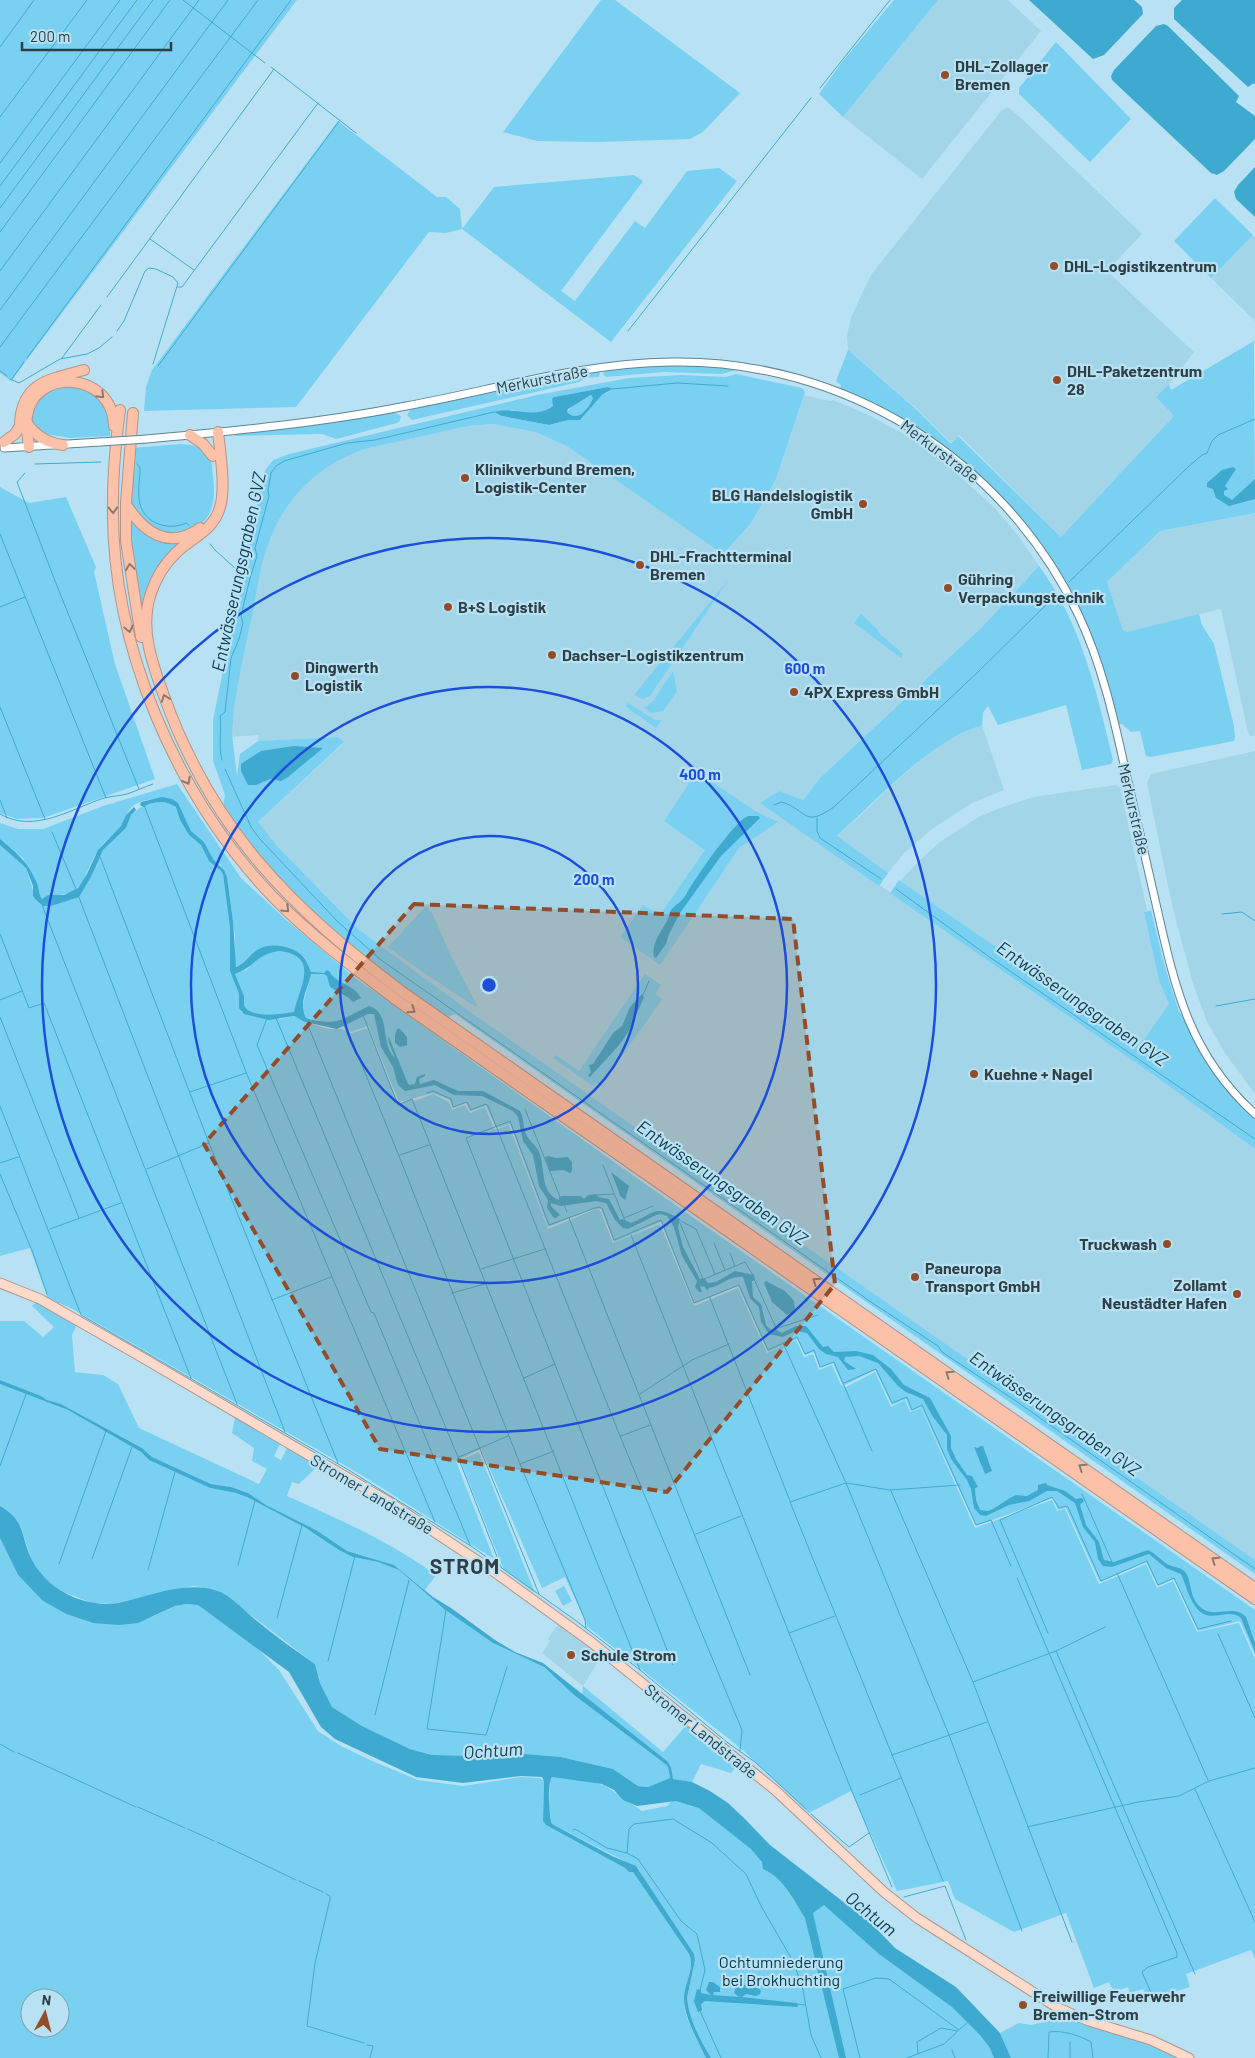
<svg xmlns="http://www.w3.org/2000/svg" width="1255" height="2058" font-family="Barlow,sans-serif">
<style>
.built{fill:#a3d5e9}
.green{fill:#7ad0f1;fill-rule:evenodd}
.water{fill:#3faad0;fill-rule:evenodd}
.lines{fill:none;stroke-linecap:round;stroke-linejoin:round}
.stream{stroke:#3faad0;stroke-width:1}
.minor-casing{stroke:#5c8494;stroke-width:9}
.major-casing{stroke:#b39486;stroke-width:11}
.highway-casing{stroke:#b39486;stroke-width:12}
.minor{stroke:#fff;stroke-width:7}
.major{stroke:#fddacb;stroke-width:9}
.highway{stroke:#fbc2a9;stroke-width:10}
.minor-bridge-casing{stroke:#5c8494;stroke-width:9;stroke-linecap:butt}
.minor-bridge{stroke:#fff;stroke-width:7}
.oneway{stroke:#8a7a73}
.marked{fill:#934c29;fill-opacity:0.2;stroke:#934c29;stroke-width:4;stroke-dasharray:10 6;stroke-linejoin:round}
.ring{fill:none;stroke:#1d4ed8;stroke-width:2.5}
.poi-dot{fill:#934c29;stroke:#b8e2f4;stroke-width:2}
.labels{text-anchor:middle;stroke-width:4.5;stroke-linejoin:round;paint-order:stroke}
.poi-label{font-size:16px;font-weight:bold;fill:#2e3f46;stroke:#b8e2f4;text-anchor:start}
.street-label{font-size:16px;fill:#2e3f46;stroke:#b8e2f4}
.park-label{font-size:16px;fill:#033544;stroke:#b8e2f4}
.water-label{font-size:18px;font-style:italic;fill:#124050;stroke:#b8e2f4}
.district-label{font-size:21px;font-weight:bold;letter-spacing:1px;fill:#2e3f46;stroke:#b8e2f4}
.centre{fill:#1d4ed8;stroke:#b8e2f4;stroke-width:2.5}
.ring-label{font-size:15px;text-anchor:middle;font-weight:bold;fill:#1d4ed8;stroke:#b8e2f4;stroke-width:4.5;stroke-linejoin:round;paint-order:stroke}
</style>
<rect width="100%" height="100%" fill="#b8e2f4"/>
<!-- built -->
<g class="built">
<path d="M 938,0 L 1008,0 L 1041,31 L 922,179 L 843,117 Z"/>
<path d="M 1008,107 L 1021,118 L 1142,234 L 1107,271 L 1194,352 L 1168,386 L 1156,397 L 1175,416 L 1061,537 L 959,435 L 951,443 L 917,409 L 848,350 L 847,336 L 851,317 L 871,275 L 1001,111 Z"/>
<path d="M 1253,235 L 1255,237 L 1255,321 L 1211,278 Z"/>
<path d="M 804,395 L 830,401 L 833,400 L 869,415 L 907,436 L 936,455 L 995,508 L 1019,537 L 1039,566 L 982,627 L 819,779 L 803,800 L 779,791 L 761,803 L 1155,1076 L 1255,1149 L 1255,1561 L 595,1099 L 472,1013 L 358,929 L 278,847 L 258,822 L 344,743 L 338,737 L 258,741 L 258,735 L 230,737 L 233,701 L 264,548 L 291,493 L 328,461 L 369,448 L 468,426 L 494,424 L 515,427 L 536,432 L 751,523 L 776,479 Z"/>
<path d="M 1255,513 L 1255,736 L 1250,736 L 1248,732 L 1221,609 L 1127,632 L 1123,630 L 1107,582 L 1160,531 Z"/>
<path d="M 982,725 L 1004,790 L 972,803 L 932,829 L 904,853 L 888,873 L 837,837 L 902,776 L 931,752 L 955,736 Z"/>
<path d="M 1255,751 L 1255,1094 L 1225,1053 L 1208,1024 L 1193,984 L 1172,905 L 1147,783 L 1151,774 Z"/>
<path d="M 1115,785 L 1120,787 L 1147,910 L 1144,912 L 1159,981 L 1169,1004 L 1139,1046 L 900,881 L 920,860 L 941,841 L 977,818 L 997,809 L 1033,797 Z"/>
<path d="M 559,1623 L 601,1657 L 583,1686 L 542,1653 L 550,1641 L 548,1639 Z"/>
</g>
<!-- green -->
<g class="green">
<path d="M 0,0 L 297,0 L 11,381 L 0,373 Z"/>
<path d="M 601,0 L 615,0 L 740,93 L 703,132 L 690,139 L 599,142 L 537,141 L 503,132 Z"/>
<path d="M 894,0 L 938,0 L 843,117 L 819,94 L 842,62 Z"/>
<path d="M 1056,42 L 1131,119 L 1090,162 L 1019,94 L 1019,88 Z"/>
<path d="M 338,121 L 437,197 L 446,197 L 460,209 L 462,229 L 494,187 L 634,175 L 643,181 L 561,291 L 575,301 L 635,221 L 645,228 L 687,171 L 719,168 L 737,181 L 611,342 L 462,229 L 446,233 L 429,232 L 296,407 L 144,411 L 146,387 L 152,370 Z"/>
<path d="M 1215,198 L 1253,235 L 1211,278 L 1174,241 Z"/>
<path d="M 1254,341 L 1255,513 L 1160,531 L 1107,582 L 1123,630 L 1127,632 L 1199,614 L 1202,625 L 1214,644 L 1234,726 L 1235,737 L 1234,741 L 1151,757 L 1146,756 L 1140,731 L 1131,732 L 1122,724 L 1119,724 C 1109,687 1098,651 1083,616 C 1035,512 945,432 840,389 L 841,385 L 836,381 L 848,350 L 917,410 L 951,444 L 958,436 L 1061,537 L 1174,416 L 1156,397 L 1169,384 L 1171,390 Z"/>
<path d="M 660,365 L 707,366 L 736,370 L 722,374 L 664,372 L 606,377 L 603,374 L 605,370 Z"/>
<path d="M 595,372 L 600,372 L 599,377 L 585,378 L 579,382 L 412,420 L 407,415 L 411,409 Z"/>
<path d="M 736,374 L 802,388 L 805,392 L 776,479 L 751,523 L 723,554 L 567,446 L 536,432 L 494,424 L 468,426 L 369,448 C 320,462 283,499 267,547 C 260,568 257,590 253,611 C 246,643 239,676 234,708 L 232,734 L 237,776 L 240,754 L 258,741 L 338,737 L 344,742 L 258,822 L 278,847 L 358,929 L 472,1013 L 595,1099 L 1255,1560 L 1255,1574 L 455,1014 L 448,1017 C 390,977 333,936 285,884 C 262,860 242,833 223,807 L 225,795 L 213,761 L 213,720 L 263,475 L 266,469 L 273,460 L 289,454 L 537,395 L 629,378 L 681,375 L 726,377 ZM 603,388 L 609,392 L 602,395 L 580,420 L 568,420 L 549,425 L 502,416 L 512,410 C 527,415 540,415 553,406 L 554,397 Z"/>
<path d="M 85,386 C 104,402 113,409 110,436 L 70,438 L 40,433 L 30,421 L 32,407 L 51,388 Z"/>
<path d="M 592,395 L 593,398 C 589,408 578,423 567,412 L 572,406 Z"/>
<path d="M 394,412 L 401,416 L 400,421 L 397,423 L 336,439 L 322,434 L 235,436 L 235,434 L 299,427 Z"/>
<path d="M 181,444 C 198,445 200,448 211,459 C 213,478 218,499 208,516 C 202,527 185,535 172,536 C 158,537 136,519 132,505 C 126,488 132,465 133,448 Z"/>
<path d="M 0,487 L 29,503 L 66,497 L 96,567 L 94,572 L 115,664 L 155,779 L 43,818 L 17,819 L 0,813 Z"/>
<path d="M 129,510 L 141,529 L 184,538 L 172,554 L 143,622 L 130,544 Z"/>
<path d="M 1039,566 C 1081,622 1097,693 1113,760 L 1111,764 L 1082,770 L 1066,705 L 998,725 L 988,706 L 983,713 L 982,725 C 973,729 962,732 954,737 C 910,763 874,802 837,836 L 888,873 L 879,886 L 760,803 L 779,791 L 803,800 L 819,779 L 982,627 Z"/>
<path d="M 729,579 L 650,696 L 643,699 L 634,695 Z"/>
<path d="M 861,614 L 877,629 L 879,633 L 903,654 L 901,658 L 854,623 Z"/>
<path d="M 673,671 L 677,691 L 663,711 L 651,713 L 644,708 L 653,701 Z"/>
<path d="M 628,703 L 655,720 L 662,720 L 656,728 L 625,706 Z"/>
<path d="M 697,772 L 755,811 L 778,822 L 739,848 L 660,965 L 620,937 L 643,905 L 660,915 L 705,850 L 664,821 Z"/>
<path d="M 177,784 L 241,878 L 285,919 L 354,977 L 628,1172 L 1255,1610 L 1255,1655 L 1240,1621 L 1198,1631 L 1174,1579 L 1158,1586 L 1146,1562 L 1100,1582 L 1066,1508 L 1058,1510 L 1053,1498 L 976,1526 L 921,1407 L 911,1411 L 906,1399 L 892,1405 L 875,1370 L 845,1385 L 842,1384 L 833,1363 L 820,1368 L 814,1352 L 805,1355 L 797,1339 L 768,1352 L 738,1286 L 694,1304 L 661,1222 L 614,1242 L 601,1209 L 593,1209 L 548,1227 L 510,1124 L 496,1128 L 486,1106 L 470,1111 L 466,1103 L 453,1108 L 450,1100 L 433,1093 L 399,1102 L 368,1026 L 351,1032 L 337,1022 L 330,1023 L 306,1018 L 302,1009 L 311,972 L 298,952 L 262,947 L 238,966 L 235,965 L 235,937 L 227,877 L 220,864 L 213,860 L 204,842 L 191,831 L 178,803 C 163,800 143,795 130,809 C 126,813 125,821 121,826 C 115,834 106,839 100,848 C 82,872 88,898 48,895 L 42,900 L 23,858 L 0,839 L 0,823 L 18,829 L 43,829 L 103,806 Z"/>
<path d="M 159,801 L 172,804 L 178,809 L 180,820 L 189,835 L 201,845 L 207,856 L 223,874 L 230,928 L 230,971 L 239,994 L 241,1012 L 280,1019 L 294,1016 L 305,1022 L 329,1029 L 342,1029 L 351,1033 L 368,1028 L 398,1104 L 411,1099 L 415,1101 L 433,1094 L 449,1102 L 452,1110 L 465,1105 L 470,1113 L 485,1107 L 495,1130 L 509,1125 L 548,1229 L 596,1209 L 600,1210 L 613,1243 L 660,1224 L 694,1306 L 738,1288 L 767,1353 L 796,1340 L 804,1357 L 813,1354 L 819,1370 L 832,1365 L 841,1385 L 846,1387 L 875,1372 L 891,1407 L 905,1400 L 910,1412 L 921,1408 L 975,1528 L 1052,1500 L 1057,1511 L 1065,1509 L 1099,1584 L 1146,1564 L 1157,1588 L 1173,1581 L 1197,1632 L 1239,1623 L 1255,1659 L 1255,1959 L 1251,1950 L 1186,1974 L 1190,1987 L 1148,2000 L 1143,1989 L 1130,1993 L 1128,1987 L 1114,1992 L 1109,1982 L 1094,1988 L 1066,1913 L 1014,1932 L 955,1899 L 948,1881 L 897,1891 L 851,1791 L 809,1813 L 744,1751 L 588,1627 L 565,1577 L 542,1588 L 481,1449 L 456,1461 L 494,1559 L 360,1474 L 69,1307 L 48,1299 L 30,1248 L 0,1256 L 0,845 L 26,868 L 36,900 L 43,906 L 79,896 L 91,877 L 103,850 L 126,828 L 131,815 L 141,807 Z"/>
<path d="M 899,880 L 1139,1046 L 1169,1004 L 1159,981 L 1144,912 L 1151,910 L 1164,964 L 1179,1012 L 1183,1016 C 1200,1055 1223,1088 1255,1118 L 1255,1149 L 1155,1076 L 890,893 Z"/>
<path d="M 426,906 L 433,915 L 451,956 L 477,1005 L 476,1007 L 424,973 L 388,947 Z"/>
<path d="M 279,951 C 322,956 298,989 294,1013 C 281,1014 250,1019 244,1005 L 244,996 L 235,974 L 246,970 L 262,955 Z"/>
<path d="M 645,974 L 661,985 L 655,994 L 662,999 L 601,1086 L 595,1083 L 593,1086 L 553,1058 L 556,1055 L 579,1071 Z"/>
<path d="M 37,1301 L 77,1324 L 72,1335 L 75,1372 L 103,1375 L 118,1384 L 139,1428 L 259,1484 L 267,1469 L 252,1461 L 254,1448 L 232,1433 L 235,1417 L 280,1444 L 274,1456 L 281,1460 L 287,1448 L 319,1465 L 299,1484 L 292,1482 L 287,1496 C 340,1520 388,1540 436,1575 L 425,1590 L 394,1565 L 347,1551 L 316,1530 L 266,1505 L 248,1493 L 231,1487 L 211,1484 L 152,1457 L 142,1448 L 61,1404 L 47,1400 L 41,1396 L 0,1380 L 0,1321 L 24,1321 L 43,1337 L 54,1327 L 32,1306 Z"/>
<path d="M 0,1384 L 68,1410 L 141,1452 L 149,1460 L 210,1488 L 236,1493 L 249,1498 L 306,1528 L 353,1557 L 378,1562 L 399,1570 L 444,1609 L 493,1643 L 544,1667 L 574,1695 L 664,1763 L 668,1767 L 670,1778 L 648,1787 L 638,1786 L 613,1769 L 561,1757 L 513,1753 L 479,1756 L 432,1755 L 410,1749 L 362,1726 L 332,1707 L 320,1683 L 315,1664 L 219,1591 L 194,1586 L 112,1604 L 92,1603 L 61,1591 L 50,1583 L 39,1572 L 31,1558 L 21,1527 L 0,1506 Z"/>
<path d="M 479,1452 L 535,1593 L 504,1570 L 460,1460 Z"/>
<path d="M 0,1538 L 18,1575 L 43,1601 L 66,1614 L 93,1623 L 152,1617 L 175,1606 L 186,1604 L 198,1605 L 253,1644 L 279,1670 L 318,1731 L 341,1746 L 370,1760 L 418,1780 L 463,1786 L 521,1777 L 540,1778 L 544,1781 L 543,1821 L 546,1825 L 625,1868 L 629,1872 L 633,1872 L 689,1954 C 696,1969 683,1984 684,2000 C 684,2020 698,2040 706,2058 L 0,2058 ZM 30,1998 L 60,1998 L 60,2028 L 30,2028 Z"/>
<path d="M 564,1586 L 572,1601 L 563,1606 L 555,1591 Z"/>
<path d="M 583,1686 L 663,1752 L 688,1723 L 738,1765 L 731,1773 L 701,1764 L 692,1782 L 672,1779 L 671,1768 L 582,1696 Z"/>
<path d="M 555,1774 L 604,1785 L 642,1811 L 667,1806 L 687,1786 L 953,1994 L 1005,2058 L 711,2058 C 700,2040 689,2019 687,1998 L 695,1960 L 694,1954 L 656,1900 L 638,1868 L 552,1824 L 549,1809 L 550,1780 Z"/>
<path d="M 1053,2011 C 1095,2028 1140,2039 1182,2058 L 1011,2058 L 1000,2033 L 1019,2023 L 1031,2025 L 1049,2021 Z"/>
</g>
<!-- water -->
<g class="water">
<path d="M 1029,0 L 1134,0 L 1142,7 L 1143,14 L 1104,55 L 1093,59 Z"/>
<path d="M 1182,0 L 1255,0 L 1255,85 L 1254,83 L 1248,87 L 1174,19 L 1174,8 Z"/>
<path d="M 1164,24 L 1168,26 L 1239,96 L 1236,102 L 1255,116 L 1255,139 L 1224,171 L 1217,175 L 1211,173 L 1112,80 L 1111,76 L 1114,70 L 1156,26 Z"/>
<path d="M 1255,167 L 1255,217 L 1236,199 L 1234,192 L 1238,185 Z"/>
<path d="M 608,387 L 612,389 L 602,395 L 580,420 L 568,420 L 549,425 L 502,416 L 494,412 C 515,406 533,420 553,406 L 552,399 L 554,397 ZM 591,395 L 593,398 C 589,408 578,423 567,412 L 568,409 Z"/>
<path d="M 1233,467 L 1236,469 L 1225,486 L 1228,489 L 1224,491 L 1224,495 L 1232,500 L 1255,479 L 1255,499 L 1229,506 L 1216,498 L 1213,489 L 1207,487 L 1207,483 L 1222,470 Z"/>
<path d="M 294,746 L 323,748 L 288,777 L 281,781 L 270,779 L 256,785 L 248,785 L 241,771 L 241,764 L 261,751 Z"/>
<path d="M 162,797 L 172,799 L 178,803 L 191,831 L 204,842 L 213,859 L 224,870 L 227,877 L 233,921 L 236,967 C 245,963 250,955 257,950 C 270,941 296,946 304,958 C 307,962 309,968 311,972 L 324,973 L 327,970 L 329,971 C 336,984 354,984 361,998 L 353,1002 L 349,998 L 330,987 L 327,976 L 324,974 L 311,974 C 308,989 298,1003 306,1018 C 339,1027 341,1019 369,1006 C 392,1013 379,1043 395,1058 L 389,1043 L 388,1035 L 408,1084 L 410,1085 L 415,1084 L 417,1077 L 425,1074 L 425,1076 L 419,1079 L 420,1084 L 434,1080 L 458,1091 L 483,1091 L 520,1111 C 524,1118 523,1127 526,1134 C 528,1140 536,1145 539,1152 C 546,1168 539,1192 559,1200 L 559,1197 L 562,1196 L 580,1196 L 584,1199 L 588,1195 L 597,1194 L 598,1197 L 609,1199 L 620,1220 L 622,1219 L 631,1223 C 656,1213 653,1204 680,1219 L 678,1227 L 683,1247 L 700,1279 L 704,1278 L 708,1283 L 716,1282 L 735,1271 L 754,1275 L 755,1280 L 752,1281 L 753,1297 L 761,1304 L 766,1325 L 771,1330 L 775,1329 L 782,1333 L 796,1326 L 806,1326 L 823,1347 L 828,1346 L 834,1352 L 856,1351 L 873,1355 L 891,1369 L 904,1385 L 930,1398 L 951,1436 L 951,1448 L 956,1459 L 967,1475 L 972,1476 L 978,1487 L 975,1488 L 976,1500 L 980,1510 L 988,1511 L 993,1509 L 1010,1498 L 1016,1495 L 1027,1496 L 1038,1490 L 1038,1485 L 1046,1483 L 1047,1485 L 1065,1491 L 1076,1499 L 1082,1498 L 1084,1501 L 1080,1505 L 1086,1525 L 1099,1542 L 1104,1560 L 1114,1562 L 1148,1550 C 1156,1554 1160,1559 1167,1564 C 1173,1568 1183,1566 1187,1575 C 1192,1586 1190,1601 1203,1609 C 1216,1618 1233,1604 1246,1617 L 1255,1643 L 1255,1652 L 1241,1618 C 1226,1606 1210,1627 1195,1606 C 1188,1596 1186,1585 1181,1574 L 1166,1568 L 1149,1554 L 1112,1567 L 1103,1566 L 1098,1559 L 1095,1542 L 1083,1527 L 1075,1503 L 1057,1491 L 1047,1491 L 1029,1501 L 1009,1505 L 986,1516 L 980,1515 L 974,1508 L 971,1489 L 967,1480 L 951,1459 L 947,1449 L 947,1435 L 933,1417 L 923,1399 L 906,1392 L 898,1386 L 878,1363 L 859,1356 L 845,1357 L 844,1361 L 856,1369 L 848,1370 L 838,1357 L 826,1354 L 819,1349 L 807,1333 L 795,1331 L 783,1337 L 769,1334 L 761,1322 L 759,1307 L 750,1298 L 743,1277 C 731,1275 720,1286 709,1288 L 707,1291 L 705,1287 L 700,1286 L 702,1292 L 699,1292 L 695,1287 L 697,1281 L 682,1256 L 674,1227 L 667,1216 L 661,1214 L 656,1215 L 628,1229 L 623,1228 L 615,1220 L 606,1203 L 596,1201 L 561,1206 L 551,1203 L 551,1206 L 560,1215 L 556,1218 L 553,1217 L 547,1208 L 548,1200 L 539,1186 L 533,1155 L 523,1141 L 518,1117 L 513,1111 L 482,1096 L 454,1095 L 435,1085 L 405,1091 L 398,1085 L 393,1067 L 381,1047 L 374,1014 L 368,1014 L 337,1029 L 305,1022 L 294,1016 L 269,1020 L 244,1014 L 239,1008 L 239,994 L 230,971 L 230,928 L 223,874 L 220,870 L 209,861 L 201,845 L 189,835 L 180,820 L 176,807 C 165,800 155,801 143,807 L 140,805 L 141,802 ZM 279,951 C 322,956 298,989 294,1012 C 282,1014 250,1019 244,1005 L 244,996 L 235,974 C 255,967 255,955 279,951 Z"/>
<path d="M 134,807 L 136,810 L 131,815 L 126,828 L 103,850 L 91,877 L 79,897 L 51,906 L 43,906 L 36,900 L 33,896 L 33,886 L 26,868 L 0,845 L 0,839 C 17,853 27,861 36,881 C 39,887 38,893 42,899 L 48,895 L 64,895 L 78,888 L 87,874 L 98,850 L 121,826 L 126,815 Z"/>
<path d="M 749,816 L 758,816 L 760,818 L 721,856 L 680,913 L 669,934 L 666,944 L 656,958 L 654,957 C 651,944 661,932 667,921 C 669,918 669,913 671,910 C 676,904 684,900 687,893 C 694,880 737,817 749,816 Z"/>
<path d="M 642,994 L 644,997 L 630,1029 L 620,1044 L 590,1077 L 588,1076 L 591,1072 L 589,1065 L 593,1064 L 613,1033 L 622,1026 L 630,1007 Z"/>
<path d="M 397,1029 L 400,1029 L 407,1037 L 407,1045 L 400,1047 L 395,1043 L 395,1035 Z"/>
<path d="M 548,1156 L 556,1158 L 568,1157 L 572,1162 L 572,1171 L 570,1173 L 563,1170 L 550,1171 L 545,1157 Z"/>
<path d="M 611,1172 L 629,1186 L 625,1200 L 620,1196 C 620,1193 612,1175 611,1172 Z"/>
<path d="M 766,1281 L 785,1291 L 794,1301 L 795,1311 L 787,1315 L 772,1302 L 764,1283 Z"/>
<path d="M 0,1380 L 41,1396 L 47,1400 L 61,1404 L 142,1448 L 152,1457 L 211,1484 L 231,1487 L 248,1493 L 266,1505 L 316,1530 L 347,1551 L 394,1565 L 433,1597 L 451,1608 L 495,1640 L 515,1652 L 543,1663 L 668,1762 L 671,1768 L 673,1779 L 692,1782 L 710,1791 L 728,1803 L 744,1818 L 770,1845 L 873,1925 L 895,1948 L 956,1987 L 1000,2033 L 1011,2058 L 994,2058 L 990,2048 L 980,2035 L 952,2007 L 879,1954 L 824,1905 L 813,1913 L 846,2058 L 839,2058 L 805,1918 C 794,1900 783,1877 763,1869 L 762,1862 L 751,1849 L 699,1808 L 676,1801 L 637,1806 L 623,1800 L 614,1790 L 602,1784 L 552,1777 C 547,1783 549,1817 552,1824 L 612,1856 L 636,1866 L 694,1954 L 695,1960 L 687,1998 C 689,2019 700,2040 711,2058 L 706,2058 C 698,2041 685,2019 684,2000 C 683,1984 696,1969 689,1954 L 633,1872 L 629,1872 L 625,1868 L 546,1825 L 543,1821 L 544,1781 L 542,1777 L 521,1776 L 463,1783 L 416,1777 L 335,1739 L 321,1727 L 289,1672 L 198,1605 L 186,1604 L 175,1606 L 138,1623 L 119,1625 L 93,1623 L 66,1614 L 43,1601 L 18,1575 L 0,1538 L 0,1506 C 27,1522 20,1536 32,1560 C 41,1577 55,1589 73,1597 C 86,1602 104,1606 118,1603 C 151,1596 185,1580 218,1591 C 230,1595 247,1613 257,1621 C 275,1636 295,1650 315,1664 L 320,1683 L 332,1707 L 362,1726 L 410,1749 L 432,1755 L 479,1756 L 513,1753 L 561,1757 L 613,1769 L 638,1786 L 648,1787 L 670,1778 L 668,1767 L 664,1763 L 574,1695 L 544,1667 L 493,1643 L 444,1609 L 399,1570 L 378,1562 L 353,1557 L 339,1550 L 306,1528 L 249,1498 L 236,1493 L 210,1488 L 149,1460 L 141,1452 L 68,1410 L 0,1384 Z"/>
<path d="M 980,1446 L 983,1446 L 992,1471 L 985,1474 L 974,1447 L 978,1448 Z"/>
<path d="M 709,1982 L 713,1982 L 720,1987 L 720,1992 L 714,1992 L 713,1995 L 739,1997 L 734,1993 L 736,1986 C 742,1984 758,1985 761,1991 L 760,1994 L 756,1996 L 746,1994 L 742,1997 L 797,2003 L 798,2007 L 705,2001 L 701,2004 L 702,2010 L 698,2012 L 694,2001 L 697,1989 L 701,1990 L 701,1993 L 711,1995 L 706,1990 Z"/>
</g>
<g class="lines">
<!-- stream -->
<g class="stream">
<path d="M 183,0 L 265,63"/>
<path d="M 0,47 L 34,0"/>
<path d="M 271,67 L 356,133"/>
<path d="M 820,88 L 890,0"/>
<path d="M 0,117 L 87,0"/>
<path d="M 0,163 L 120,0"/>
<path d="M 0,186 L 137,0"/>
<path d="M 0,208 L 153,0"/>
<path d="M 0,232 L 170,0"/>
<path d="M 150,239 L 194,270"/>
<path d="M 0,271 L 199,0"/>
<path d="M 178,287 L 182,287 L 318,103"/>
<path d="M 107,297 L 274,69"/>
<path d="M 0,310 L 228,0"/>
<path d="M 117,331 L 124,321 L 145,271 L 149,268 L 156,269 L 173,277 L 178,283 L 153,364"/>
<path d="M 628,331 L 811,98"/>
<path d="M 0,347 L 258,0"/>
<path d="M 27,358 L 291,0"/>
<path d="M 62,358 L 101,305"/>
<path d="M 158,366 L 340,120"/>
<path d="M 0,371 L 7,376"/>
<path d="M 10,379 L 19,383 L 60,359 L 87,354 L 99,348 L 112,337"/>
<path d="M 12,379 L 24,362"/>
<path d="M 612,389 L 677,383 L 728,386"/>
<path d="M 35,464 L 101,462"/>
<path d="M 137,464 L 140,468 C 140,480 137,493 140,504 C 145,524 169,531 186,523 L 189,525"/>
<path d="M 25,473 L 17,482 L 57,586 L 139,789"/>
<path d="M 0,534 L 106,798"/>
<path d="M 210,544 L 215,550 L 236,569"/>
<path d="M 1069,582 L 1188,467 L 1202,455 L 1207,453 L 1212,441 L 1218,435 L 1255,419"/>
<path d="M 0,607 L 25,597"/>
<path d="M 0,707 L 45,819"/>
<path d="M 222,760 C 218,745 222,731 220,716 L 225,712 L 231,658 L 239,639 L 243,623 L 241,616 L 250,578 L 257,556 L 255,548 L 269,496 L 268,490 L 271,473 L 276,466 L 284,461 L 347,443 L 375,440 L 494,412"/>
<path d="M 225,769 L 251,827 L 259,838 L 337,921 L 381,960 L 874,1304 L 938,1346 L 942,1352 L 1013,1399 L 1255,1569"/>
<path d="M 0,800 L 7,818"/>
<path d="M 144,805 L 246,1072 L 435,1522"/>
<path d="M 774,805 L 782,802 C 809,811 803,828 834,807 L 978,672 L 1054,597"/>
<path d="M 0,814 C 34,834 71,809 104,798 C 112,796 120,796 127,794 C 136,791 144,787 153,784"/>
<path d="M 817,818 L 817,831 L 820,838 L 881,879"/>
<path d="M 52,832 L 76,889"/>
<path d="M 100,857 L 209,1143 L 338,1463"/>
<path d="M 896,889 L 991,958 L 1255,1139"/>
<path d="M 78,895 L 285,1432"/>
<path d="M 42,905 L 237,1404"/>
<path d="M 1222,914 L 1242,912 L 1255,921"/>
<path d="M 0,934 L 29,1008 L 44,1003 L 191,1378"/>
<path d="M 642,997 L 649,981"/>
<path d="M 0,1000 L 22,991"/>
<path d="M 1216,1006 L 1255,999"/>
<path d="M 363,1015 L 398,1105 L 412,1099 L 640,1670"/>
<path d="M 0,1017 L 79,1218"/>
<path d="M 267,1018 L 257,1045 L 371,1312 L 374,1313 L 470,1545"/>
<path d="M 276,1018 L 458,1457 L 501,1567"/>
<path d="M 307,1023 L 539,1594"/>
<path d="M 346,1026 L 399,1156 L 520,1464 L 585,1620 L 586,1628"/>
<path d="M 190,1092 L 246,1073"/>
<path d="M 427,1093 L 433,1091 L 451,1099 L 453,1107 L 467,1102 L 471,1110 L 486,1104 L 488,1106 L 620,1436 L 742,1730 L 740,1751"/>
<path d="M 0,1106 L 81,1315 L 347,1469 L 471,1546 L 575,1620 L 640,1670 L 728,1743 L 755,1762 L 806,1809"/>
<path d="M 525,1109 L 560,1197"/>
<path d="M 400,1155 L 429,1145"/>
<path d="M 0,1163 L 18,1157"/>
<path d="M 603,1165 L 625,1221"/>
<path d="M 147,1169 L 209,1143"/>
<path d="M 0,1174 L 33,1253 L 47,1294"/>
<path d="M 598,1195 L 614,1194"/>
<path d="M 564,1205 L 567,1212"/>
<path d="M 569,1218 L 750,1675"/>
<path d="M 624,1218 L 653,1206"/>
<path d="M 681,1221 L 696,1229 L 715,1274"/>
<path d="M 680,1223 L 703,1279"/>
<path d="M 50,1229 L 121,1203"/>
<path d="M 631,1235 L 851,1789 L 892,1887"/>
<path d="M 714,1243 L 725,1270"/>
<path d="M 730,1253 L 735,1266"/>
<path d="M 481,1269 L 545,1249"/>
<path d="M 704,1279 L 745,1262 L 753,1275"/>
<path d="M 754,1279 L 777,1330"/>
<path d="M 452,1293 L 485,1284"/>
<path d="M 710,1298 L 790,1501"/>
<path d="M 272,1300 L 331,1277"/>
<path d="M 778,1328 L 818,1315"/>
<path d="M 783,1343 L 846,1483 L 949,1735 L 1022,1931"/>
<path d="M 524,1378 L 555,1364"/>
<path d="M 844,1383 L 876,1369 L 892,1403 L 907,1397 L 912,1410 L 922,1405 L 976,1525 L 991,1520 L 1011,1566"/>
<path d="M 640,1394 L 692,1360 L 729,1344"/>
<path d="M 621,1436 L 650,1425"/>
<path d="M 459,1457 L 508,1436"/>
<path d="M 520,1464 L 554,1451"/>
<path d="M 0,1466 L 26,1394"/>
<path d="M 891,1491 L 973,1682 L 1072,1942"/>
<path d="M 1082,1494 L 1112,1562"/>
<path d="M 696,1534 L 741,1516"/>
<path d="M 92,1559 L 132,1447"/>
<path d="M 59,1564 L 106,1431"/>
<path d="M 238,1565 L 255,1501"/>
<path d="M 148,1570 L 175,1472"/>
<path d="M 1117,1573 L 1208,1780"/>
<path d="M 1017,1578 L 1177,1953 L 1177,1957 L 1148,1967 L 1142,1972 L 1152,1995"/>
<path d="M 446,1610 L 427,1729 L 486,1735 L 507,1667"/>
<path d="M 277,1618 L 302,1525"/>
<path d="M 789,1633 L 835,1616"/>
<path d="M 1048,1633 L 1000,1520 L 1052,1497 L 1059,1508 L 1066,1506 L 1068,1507 L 1101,1581 L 1147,1561 L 1158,1585 L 1174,1578 L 1198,1629 L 1231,1621"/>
<path d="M 1218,1634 L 1255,1718"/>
<path d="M 1056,1651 L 1195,1974"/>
<path d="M 328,1661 L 355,1556"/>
<path d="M 673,1665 L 466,1138 L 510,1121 L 549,1225 L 598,1207 L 602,1208 L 614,1240 L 661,1220 L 694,1303 L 739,1285 L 768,1350 L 797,1337 L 805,1354 L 814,1350 L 820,1367 L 834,1362 L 872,1451"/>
<path d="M 973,1682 L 1056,1651 L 1105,1627"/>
<path d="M 375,1715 L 409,1580"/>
<path d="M 0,1744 L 14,1752"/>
<path d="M 18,1753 L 136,1807"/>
<path d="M 892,1755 L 987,1722"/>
<path d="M 1195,1789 L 1255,1922"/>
<path d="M 860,1795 L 901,1778"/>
<path d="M 138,1807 L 185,1828"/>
<path d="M 811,1814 L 849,1847 L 869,1833"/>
<path d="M 1027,1827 L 1138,1802 L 1179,1796 L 1209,1781 L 1255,1768"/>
<path d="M 188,1829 L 214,1841"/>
<path d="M 573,1830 L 575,1829 L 607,1848 L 627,1853 L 638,1859 L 681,1921 L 697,1934 L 705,1970 L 700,1990"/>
<path d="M 217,1842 L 296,1880"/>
<path d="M 627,1853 L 629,1829 L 634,1824 L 673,1819 L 712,1843 L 746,1874 L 761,1906 L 794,1963 L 803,1990 L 811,2035 L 821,2058"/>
<path d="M 299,1881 L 323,1892"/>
<path d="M 943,1881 L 790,1502 L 846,1483 L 890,1490 L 960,1485"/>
<path d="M 326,1894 L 330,1896 L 330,1899 L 315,1963 L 307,2026 L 364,2043"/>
<path d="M 904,1897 L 945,1886 L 966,1940"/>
<path d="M 796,2004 L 805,2005"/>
<path d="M 700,2011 L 721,2058"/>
<path d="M 367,2045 L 373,2046 L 370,2058"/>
<path d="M 952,2050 L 955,2058"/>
<path d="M 918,2053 L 917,2042 L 941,2028 L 957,2031"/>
<path d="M 860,2058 L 843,1989 L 876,1978 L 889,1979 L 959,2030 L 968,2022"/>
<path d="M 907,2058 L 944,2044 L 958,2031"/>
<path d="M 1048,2058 L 1049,2032 C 1062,2030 1079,2035 1091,2042 L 1093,2058"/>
<path d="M 1070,2058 L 1070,2042"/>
</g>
<!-- minor casing -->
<g class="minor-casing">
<g id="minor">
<path d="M 147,439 C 233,431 321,423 406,406 C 493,390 582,363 671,362 C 843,359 1004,458 1078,614 C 1102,664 1114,719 1126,773 C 1136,817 1146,860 1156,904 C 1175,988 1189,1054 1255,1114"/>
<path d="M 4,448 L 100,442"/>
</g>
</g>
<!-- major casing -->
<g class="major-casing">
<path id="major" d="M 0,1283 L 40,1299 L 138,1355 L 389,1502 L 493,1571 L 591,1642 L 775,1790 L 884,1892 L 917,1918 L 1058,2008 L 1089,2021 L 1151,2040 L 1189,2058"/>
</g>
<!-- highway casing -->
<g class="highway-casing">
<g id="highway">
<path d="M 120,410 C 116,440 113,470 113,500 C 110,644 175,794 273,897 C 310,935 353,967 395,999 L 1255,1599"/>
<path d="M 133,413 L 126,503 L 126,541 L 141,637"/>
<path d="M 20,422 C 23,381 52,379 84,370"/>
<path d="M 27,423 C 36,437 48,443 63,445"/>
<path d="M 218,432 C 220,451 226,489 220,507 C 214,530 193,537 177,552 C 165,563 156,578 151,593 C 139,628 152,663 164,696 C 212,830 290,907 401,991 L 1255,1588"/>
<path d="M 190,435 L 203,444 L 213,456"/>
<path d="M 4,442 L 15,434 L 20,426"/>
<path d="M 29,447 C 28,437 25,426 27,416 C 34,367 113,371 114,426"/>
<path d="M 126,504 C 143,532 169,551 200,528"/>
</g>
</g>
<!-- minor -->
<use href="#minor" class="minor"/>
<!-- major -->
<use href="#major" class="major"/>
<!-- highway -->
<use href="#highway" class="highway"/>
<!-- minor-bridge casing -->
<g class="minor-bridge-casing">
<path id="minor-bridge" d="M 100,442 L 147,439"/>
</g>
<!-- minor-bridge -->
<use href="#minor-bridge" class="minor-bridge"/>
</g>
<!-- one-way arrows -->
<defs><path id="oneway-chevron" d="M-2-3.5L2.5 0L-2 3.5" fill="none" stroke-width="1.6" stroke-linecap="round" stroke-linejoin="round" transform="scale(1.25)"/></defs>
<g class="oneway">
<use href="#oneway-chevron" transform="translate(101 395) rotate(45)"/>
<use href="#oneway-chevron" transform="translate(113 510) rotate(88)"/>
<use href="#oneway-chevron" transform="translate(130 567) rotate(-98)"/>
<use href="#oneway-chevron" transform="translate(129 629) rotate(77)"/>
<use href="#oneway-chevron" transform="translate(165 698) rotate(-110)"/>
<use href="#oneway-chevron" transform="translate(187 781) rotate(61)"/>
<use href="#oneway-chevron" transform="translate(286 909) rotate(44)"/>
<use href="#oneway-chevron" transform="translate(412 1010) rotate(35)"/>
<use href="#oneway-chevron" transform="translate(816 1281) rotate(-145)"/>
<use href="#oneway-chevron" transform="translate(949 1374) rotate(-145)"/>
<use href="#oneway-chevron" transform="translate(1082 1467) rotate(-145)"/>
<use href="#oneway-chevron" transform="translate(1215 1560) rotate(-145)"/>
</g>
<!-- marked area -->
<path class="marked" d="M 414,904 L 793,919 L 835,1284 L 667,1492 L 380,1449 L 204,1144 Z"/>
<!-- distance rings -->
<g class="ring">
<circle cx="489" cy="985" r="149"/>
<circle cx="489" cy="985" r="298"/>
<circle cx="489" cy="985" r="447"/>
</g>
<!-- markers -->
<g class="poi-dot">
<circle cx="945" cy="75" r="5"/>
<circle cx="1054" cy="266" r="5"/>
<circle cx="1057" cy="380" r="5"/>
<circle cx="465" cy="478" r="5"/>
<circle cx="863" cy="504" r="5"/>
<circle cx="640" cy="565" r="5"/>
<circle cx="948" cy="588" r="5"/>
<circle cx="448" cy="607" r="5"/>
<circle cx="552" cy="655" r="5"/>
<circle cx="295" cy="676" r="5"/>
<circle cx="794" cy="692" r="5"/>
<circle cx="974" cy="1074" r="5"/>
<circle cx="1167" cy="1244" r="5"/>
<circle cx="915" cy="1277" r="5"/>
<circle cx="1237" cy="1294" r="5"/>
<circle cx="571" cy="1655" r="5"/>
<circle cx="1023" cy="2005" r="5"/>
</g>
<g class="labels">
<!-- poi labels -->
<g class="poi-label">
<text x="955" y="72">DHL-Zollager<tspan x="955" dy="18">Bremen</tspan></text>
<text x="1064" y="272">DHL-Logistikzentrum</text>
<text x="1067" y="377">DHL-Paketzentrum<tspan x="1067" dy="18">28</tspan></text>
<text x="475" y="475">Klinikverbund Bremen,<tspan x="475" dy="18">Logistik-Center</tspan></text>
<text x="853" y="501" text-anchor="end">BLG Handelslogistik<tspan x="853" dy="18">GmbH</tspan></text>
<text x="650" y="562">DHL-Frachtterminal<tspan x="650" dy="18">Bremen</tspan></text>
<text x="958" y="585">Gühring<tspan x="958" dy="18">Verpackungstechnik</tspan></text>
<text x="458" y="613">B+S Logistik</text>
<text x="562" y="661">Dachser-Logistikzentrum</text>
<text x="305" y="673">Dingwerth<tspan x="305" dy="18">Logistik</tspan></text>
<text x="804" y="698">4PX Express GmbH</text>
<text x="984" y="1080">Kuehne + Nagel</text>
<text x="1157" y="1250" text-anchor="end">Truckwash</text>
<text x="925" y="1274">Paneuropa<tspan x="925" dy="18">Transport GmbH</tspan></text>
<text x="1227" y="1291" text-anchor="end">Zollamt<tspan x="1227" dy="18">Neustädter Hafen</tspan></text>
<text x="581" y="1661">Schule Strom</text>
<text x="1033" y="2002">Freiwillige Feuerwehr<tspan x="1033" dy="18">Bremen-Strom</tspan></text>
</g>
<!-- street labels -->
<g class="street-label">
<text transform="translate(542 379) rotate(-11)" y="6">Merkurstraße</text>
<text transform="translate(940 451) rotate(37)" y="6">Merkurstraße</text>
<text transform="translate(1134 809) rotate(77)" y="6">Merkurstraße</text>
<text transform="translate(372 1494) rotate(31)" y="6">Stromer Landstraße</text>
<text transform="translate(701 1731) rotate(39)" y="6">Stromer Landstraße</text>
</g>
<!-- park labels -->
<g class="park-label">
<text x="781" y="1968">Ochtumniederung<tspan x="781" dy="18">bei Brokhuchting</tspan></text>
</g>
<!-- water labels -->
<g class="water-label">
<text transform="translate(239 572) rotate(-78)" y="6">Entwässerungsgraben GVZ</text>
<text transform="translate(1082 1004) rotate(35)" y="6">Entwässerungsgraben GVZ</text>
<text transform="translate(722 1183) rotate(35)" y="6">Entwässerungsgraben GVZ</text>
<text transform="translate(1055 1414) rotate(35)" y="6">Entwässerungsgraben GVZ</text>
<text transform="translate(493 1751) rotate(-4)" y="6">Ochtum</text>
<text transform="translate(871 1914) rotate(39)" y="6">Ochtum</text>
</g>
<!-- district labels -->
<g class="district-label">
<text x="465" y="1574">STROM</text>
</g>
</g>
<circle cx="489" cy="985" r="8" class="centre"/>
<g class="ring-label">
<text x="805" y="674">600 m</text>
<text x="700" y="780">400 m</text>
<text x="594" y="885">200 m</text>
</g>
<!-- north arrow -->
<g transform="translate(45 2013) rotate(7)"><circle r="24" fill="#b8e2f4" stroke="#81a1ae"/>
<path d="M0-4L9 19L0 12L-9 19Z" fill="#934c29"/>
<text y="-8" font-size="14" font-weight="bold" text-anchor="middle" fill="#2e3f46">N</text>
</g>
<!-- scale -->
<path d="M22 42v8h149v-8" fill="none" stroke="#2e3f46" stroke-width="2.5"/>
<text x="30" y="42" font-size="15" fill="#2e3f46" stroke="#b8e2f4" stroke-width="4" paint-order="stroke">200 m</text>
</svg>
